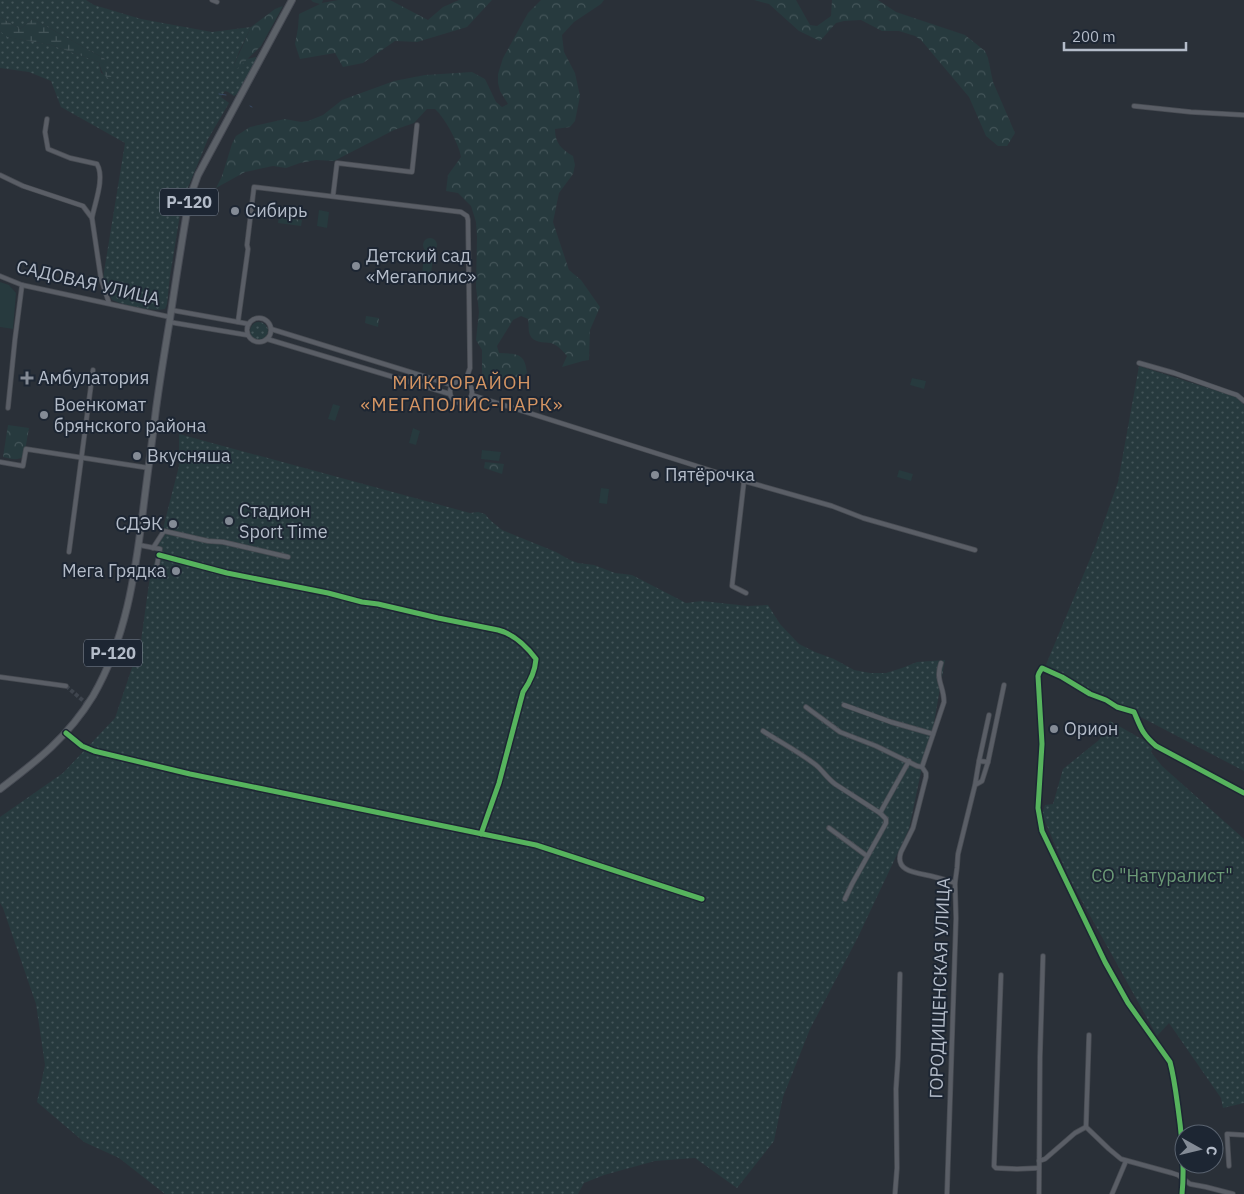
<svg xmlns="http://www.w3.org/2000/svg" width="1244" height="1194" font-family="'IBM Plex Sans',sans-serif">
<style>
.grass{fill:url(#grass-dots)}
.forest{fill:url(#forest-crowns)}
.wetland{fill:url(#wetland-marsh)}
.pitch{fill:#273a3e}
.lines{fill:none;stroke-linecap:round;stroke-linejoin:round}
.stream{stroke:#384963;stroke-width:1}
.street-tunnel{stroke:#3f454e;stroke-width:4;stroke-dasharray:4 2;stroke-linecap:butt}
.street-casing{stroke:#484c53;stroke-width:5.5}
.primary-casing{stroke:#484c55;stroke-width:8}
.street{stroke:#5a5e66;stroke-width:4}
.primary{stroke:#5c6168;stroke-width:6}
.cycleway-casing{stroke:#1d2633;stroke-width:8}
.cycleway{stroke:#56b35d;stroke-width:5}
.poi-dot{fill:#848b96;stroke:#1d2633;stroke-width:2}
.labels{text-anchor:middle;stroke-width:4;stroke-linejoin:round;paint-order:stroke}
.shield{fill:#1d2633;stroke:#878f9c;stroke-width:1}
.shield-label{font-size:16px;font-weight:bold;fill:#b4bcc9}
.poi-label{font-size:18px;fill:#b4bcc9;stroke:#1d2633;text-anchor:start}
.street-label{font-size:18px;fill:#b4bcc9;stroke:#1d2633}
.park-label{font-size:18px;fill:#6b9a76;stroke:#1d2633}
.neighbourhood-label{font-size:19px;letter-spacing:1px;fill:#d59563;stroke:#1d2633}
</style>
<defs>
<pattern id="grass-dots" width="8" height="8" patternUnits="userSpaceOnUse" patternTransform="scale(1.25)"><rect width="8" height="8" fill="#273a3e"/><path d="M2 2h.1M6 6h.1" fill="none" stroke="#445559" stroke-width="1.8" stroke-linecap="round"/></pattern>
<pattern id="forest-crowns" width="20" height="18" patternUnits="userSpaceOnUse" patternTransform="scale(1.25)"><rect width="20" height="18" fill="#273a3e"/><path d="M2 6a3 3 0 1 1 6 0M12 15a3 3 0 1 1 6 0" fill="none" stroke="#445559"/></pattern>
<pattern id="wetland-marsh" width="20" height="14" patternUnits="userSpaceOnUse" patternTransform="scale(1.25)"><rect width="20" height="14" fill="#273a3e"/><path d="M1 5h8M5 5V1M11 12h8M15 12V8" fill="none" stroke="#445559"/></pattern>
</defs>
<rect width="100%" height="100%" fill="#2a3038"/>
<!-- grass -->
<g class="grass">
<path d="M 0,0 L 86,0 L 94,5 L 141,19 L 212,32 L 251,27 L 239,52 L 234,65 L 236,69 L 247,59 L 256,57 L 257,59 L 237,94 L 234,96 L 228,92 L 225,91 L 221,97 L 229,103 L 208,139 L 182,202 L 170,276 L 167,304 L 165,309 C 153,312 123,305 112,300 L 103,278 L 125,143 L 61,107 L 51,81 L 29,72 L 0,68 L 0,31 L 8,37 L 51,45 L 99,62 L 101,73 L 116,82 L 105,71 L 105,59 L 33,19 L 20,29 L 0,17 Z"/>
<circle cx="259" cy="331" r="9"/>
<path d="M 1139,366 L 1236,397 L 1244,405 L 1244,771 L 1045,667 L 1095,547 L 1118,482 Z"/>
<path d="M 179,434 L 470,513 L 478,512 L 485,514 L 490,520 L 502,530 L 556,552 L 570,560 L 578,563 L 594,565 L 615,573 L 632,575 L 686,603 L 702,601 L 748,606 L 768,605 L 780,624 L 799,644 L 815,652 L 834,659 L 854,670 L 870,673 L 886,673 L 902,668 L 917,662 L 945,660 L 932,734 L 922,767 L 909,829 L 858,937 L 810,1029 L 783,1097 L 774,1141 L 737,1188 L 695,1158 L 655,1161 L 604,1175 L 584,1183 L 578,1194 L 165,1194 L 119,1158 L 84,1142 L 37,1102 L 45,1065 L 36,1004 L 3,908 L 0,903 L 0,817 L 63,773 L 115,718 L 141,641 L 149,583 L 179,466 Z"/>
<path d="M 1110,721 L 1154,746 L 1151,752 L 1162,766 L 1244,839 L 1244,1103 L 1223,1108 L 1221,1098 L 1169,1023 L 1157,1036 L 1068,876 L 1042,814 L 1045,805 L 1053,804 L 1063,769 L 1099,740 Z"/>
</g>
<!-- forest -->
<g class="forest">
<path d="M 311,0 L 323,0 L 322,3 L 338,0 L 390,0 L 428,20 L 443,7 L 459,0 L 492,0 L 467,27 L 417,42 L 395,41 L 363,63 L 343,67 L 335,53 L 300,59 L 295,44 L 298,28 L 299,14 L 320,4 L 313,2 Z"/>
<path d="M 541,0 L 604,0 L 601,4 L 574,22 L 562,35 L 564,52 L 575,73 L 580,96 L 575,121 L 570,127 L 555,129 C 555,143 561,149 573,156 L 575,165 L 573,174 L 559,193 L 553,222 L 569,270 L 581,280 L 600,307 L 590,330 L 589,360 L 583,361 L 562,367 L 567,356 C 563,351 558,345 551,343 C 544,342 533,343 530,335 C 528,331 529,323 528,319 L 521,316 L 513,320 L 497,346 L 499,353 C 516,354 525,352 527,373 L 520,378 L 487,380 L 482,375 L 482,350 L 476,340 L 479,312 L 476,287 L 477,237 L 476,222 L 471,206 L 458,193 L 446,191 L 448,175 L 461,157 C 459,144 445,118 435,109 L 427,109 L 414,123 L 394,130 L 334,161 L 316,160 L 300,163 L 286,168 L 273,166 L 245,172 L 216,188 L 210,202 L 214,189 L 216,188 L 222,176 L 232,144 L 236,136 L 250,127 L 285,119 L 301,122 L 308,121 L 323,115 L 342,100 L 394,81 L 425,75 L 472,72 L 485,79 L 496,102 L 502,107 L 508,104 L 500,91 L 498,83 L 498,74 L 503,58 L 528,13 Z"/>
<path d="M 754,0 L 796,0 L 810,25 L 817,26 L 831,16 L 832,0 L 878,0 L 896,12 L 965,35 L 985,51 L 988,58 L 993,82 L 1015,133 L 1007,146 L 998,146 L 986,136 L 969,97 L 921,40 L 915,36 L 899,31 L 882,31 L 861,20 L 844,21 L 836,23 L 820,41 L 799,31 L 769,4 Z"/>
<path d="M 283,6 L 261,46 L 236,70 L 234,65 L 251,27 L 275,9 Z"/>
<path d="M 279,217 L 302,220 L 301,226 L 278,223 Z"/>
<circle cx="430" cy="245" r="7"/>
<path d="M 366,316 L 379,318 L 378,327 L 365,323 Z"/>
<path d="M 8,425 L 29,428 L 24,456 C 18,461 11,459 3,457 Z"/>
<path d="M 485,462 L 504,464 L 502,474 L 484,468 Z"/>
</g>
<!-- wetland -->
<path class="wetland" d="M 0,17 L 20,29 L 33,19 L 105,59 L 105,71 L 118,82 C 105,78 102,75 99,62 L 51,45 L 7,37 L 0,31 Z"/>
<!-- pitch -->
<g class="pitch">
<path d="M 319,210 L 329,212 L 327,228 L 317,226 Z"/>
<path d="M 424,255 L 433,257 L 431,275 L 422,274 Z"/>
<path d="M 0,282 L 9,285 L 16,293 L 13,329 L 0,327 Z"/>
<path d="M 912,378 L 926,381 L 924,389 L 910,385 Z"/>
<path d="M 333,404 L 340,406 L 335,421 L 328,419 Z"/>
<path d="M 413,428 L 420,431 L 416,445 L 409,443 Z"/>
<path d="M 482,450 L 501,452 L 499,461 L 481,459 Z"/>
<path d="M 899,470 L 913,474 L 911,481 L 897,477 Z"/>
<path d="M 601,488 L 609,489 L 607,504 L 599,503 Z"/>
</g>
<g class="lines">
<!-- stream -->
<g class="stream">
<path d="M 219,94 L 226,95"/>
<path d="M 250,106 L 252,107"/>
</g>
<!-- street-tunnel -->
<path class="street-tunnel" d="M 66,686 L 87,704"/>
<!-- street casing -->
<g class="street-casing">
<g id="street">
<path d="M 212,0 L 217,2"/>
<path d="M 1134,106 L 1191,112 L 1244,115"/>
<path d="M 47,119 L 45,132 L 48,149 L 70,158 L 97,164 C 105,178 95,202 92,218"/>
<path d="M 0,175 L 23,186 L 83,206 L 92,218 L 101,279 L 109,303"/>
<path d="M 333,196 L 337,163 L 412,172 L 417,125"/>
<path d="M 0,276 L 22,285 L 170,317"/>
<path d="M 171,310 L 249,324"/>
<circle cx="259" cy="330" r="12"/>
<path d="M 169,322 L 247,335"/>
<path d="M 238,322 L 248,249 L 247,245 L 254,187 L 461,212 L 467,216 L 468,220 L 470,368 L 465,382"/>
<path d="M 271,329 L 452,385"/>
<path d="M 267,339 L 450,394"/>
<path d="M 1139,363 L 1174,373 L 1228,392 L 1237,395 L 1244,401"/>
<circle cx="461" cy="392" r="11"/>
<path d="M 472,395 L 744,481 L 832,506 L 863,518 L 975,550"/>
<path d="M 8,408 L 15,339 L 22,285"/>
<path d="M 0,462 L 23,466 L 26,449 L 149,468"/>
<path d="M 744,481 L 732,586 L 746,593"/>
<path d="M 139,545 L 160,549 L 155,576"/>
<path d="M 153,548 L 164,531 L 208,541 L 223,542 L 288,557"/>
<path d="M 69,552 L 93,370"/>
<path d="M 159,555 L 227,573 L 328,593 L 362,602 L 378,604 L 438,618 L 498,630 C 514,634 527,647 536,659 C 535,672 530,682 523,692 L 499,783 L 481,834"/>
<path d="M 0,677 L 66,686"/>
<path d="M 844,705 L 891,722 L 933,734"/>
<path d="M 806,707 L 840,732 L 876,746 L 917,766 L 922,767 L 926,773 L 926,777 L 913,828 L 901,852 C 894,872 918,873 931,876 C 939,878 947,880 955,883"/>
<path d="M 763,731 C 780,742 799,752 816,765 C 823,771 827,778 835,784 L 880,813"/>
<path d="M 66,733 L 82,746 L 94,751 L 190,774 L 536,845 L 702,899"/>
<path d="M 979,761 L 989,715"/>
<path d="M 988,762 L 1004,685"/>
<path d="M 922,767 L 944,702 C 944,686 935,680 941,663"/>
<path d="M 829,828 L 867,856"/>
<path d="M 845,899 L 852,884 L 886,823 L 886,819 L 880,813 L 909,761"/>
<path d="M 1001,975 L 994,1166 L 996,1168 L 1017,1169 L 1039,1168"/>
<path d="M 1086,1127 L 1109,1149 L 1121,1159 L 1172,1173 L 1178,1175 L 1190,1184 L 1206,1187 L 1233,1194"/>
<path d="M 1086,1127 L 1089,1035"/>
<path d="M 1039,1161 L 1045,1159 L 1075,1133 L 1086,1127"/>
<path d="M 1229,1166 L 1227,1134 L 1244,1135"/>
<path d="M 895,1194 L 897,1168 L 896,1089 L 898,1058 L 900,974"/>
<path d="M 947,1194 L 956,918 L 955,883 L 957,868 L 958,854 L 975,785 L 979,761 L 988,762 L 982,781 L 975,785"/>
<path d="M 1039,1194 L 1040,1057 L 1043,956"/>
<path d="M 1112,1194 L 1126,1161"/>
<path d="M 1182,1194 C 1185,1165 1182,1136 1178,1108 C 1176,1093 1174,1077 1170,1062 L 1128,1003 L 1105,962 L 1042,831 L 1038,808 L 1042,744 L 1038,676 L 1039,673 L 1042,668 L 1062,677 L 1090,694 L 1106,700 L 1117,707 L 1134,712 C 1141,728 1142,734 1156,746 L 1244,793"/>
</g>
</g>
<!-- primary casing -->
<g class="primary-casing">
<path id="primary" d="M 0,789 C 37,761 68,737 93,696 C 126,639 135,575 143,511 C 147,477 152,443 156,409 C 160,379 165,349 170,319 C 176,279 182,239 189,200 L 198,175 L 292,0"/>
</g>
<!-- street -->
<use href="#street" class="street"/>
<!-- primary -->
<use href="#primary" class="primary"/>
<!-- cycleway casing -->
<g class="cycleway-casing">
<g id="cycleway">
<path d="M 159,555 L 227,573 L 328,593 L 362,602 L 378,604 L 438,618 L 498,630 C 514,634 527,647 536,659 C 535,672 530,682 523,692 L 499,783 L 481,834"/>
<path d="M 66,733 L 82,746 L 94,751 L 190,774 L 536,845 L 702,899"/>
<path d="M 1182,1194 C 1185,1165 1182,1136 1178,1108 C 1176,1093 1174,1077 1170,1062 L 1128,1003 L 1105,962 L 1042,831 L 1038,808 L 1042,744 L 1038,676 L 1039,673 L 1042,668 L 1062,677 L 1090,694 L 1106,700 L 1117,707 L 1134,712 C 1141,728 1142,734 1156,746 L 1244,793"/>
</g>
</g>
<!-- cycleway -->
<use href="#cycleway" class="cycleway"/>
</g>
<!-- markers -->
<g class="poi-dot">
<circle cx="235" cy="211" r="5"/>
<circle cx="356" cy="266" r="5"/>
<path d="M24.5 370.5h5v5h5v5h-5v5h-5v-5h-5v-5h5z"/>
<circle cx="44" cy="415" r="5"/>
<circle cx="137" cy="456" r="5"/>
<circle cx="655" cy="475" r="5"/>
<circle cx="229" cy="521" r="5"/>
<circle cx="173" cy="524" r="5"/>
<circle cx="176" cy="571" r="5"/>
<circle cx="1054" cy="729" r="5"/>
</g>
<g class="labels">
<!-- shield labels -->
<g class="shield">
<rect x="160" y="188.5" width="58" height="27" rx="4"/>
<rect x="84" y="639.5" width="58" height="27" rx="4"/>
</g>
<g class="shield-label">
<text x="189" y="208">Р-120</text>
<text x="113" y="659">Р-120</text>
</g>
<!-- poi labels -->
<g class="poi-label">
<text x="245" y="217">Сибирь</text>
<text x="366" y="262">Детский сад<tspan x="366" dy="21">«Мегаполис»</tspan></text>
<text x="38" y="384">Амбулатория</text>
<text x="54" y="411">Военкомат<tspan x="54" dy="21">брянского района</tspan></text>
<text x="147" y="462">Вкусняша</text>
<text x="665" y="481">Пятёрочка</text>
<text x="239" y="517">Стадион<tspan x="239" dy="21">Sport Time</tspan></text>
<text x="163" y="530" text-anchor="end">СДЭК</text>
<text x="166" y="577" text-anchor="end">Мега Грядка</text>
<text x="1064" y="735">Орион</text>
</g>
<!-- street labels -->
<g class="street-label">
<text transform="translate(88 283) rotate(13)" y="6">САДОВАЯ УЛИЦА</text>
<text transform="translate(940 988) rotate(-88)" y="6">ГОРОДИЩЕНСКАЯ УЛИЦА</text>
</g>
<!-- park labels -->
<g class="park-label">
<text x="1162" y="882">СО "Натуралист"</text>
</g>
<!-- neighbourhood labels -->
<g class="neighbourhood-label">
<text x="462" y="389">МИКРОРАЙОН<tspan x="462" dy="22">«МЕГАПОЛИС-ПАРК»</tspan></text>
</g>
</g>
<!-- north arrow -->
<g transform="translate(1199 1149) rotate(98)"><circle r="24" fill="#1d2633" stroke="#59626f"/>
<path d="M0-4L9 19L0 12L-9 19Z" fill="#848b96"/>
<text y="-8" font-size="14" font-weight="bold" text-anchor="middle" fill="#b4bcc9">С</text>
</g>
<!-- scale -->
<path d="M1064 42v8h122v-8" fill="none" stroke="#b4bcc9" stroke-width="2.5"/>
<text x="1072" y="42" font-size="15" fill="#b4bcc9" stroke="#1d2633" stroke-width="4" paint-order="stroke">200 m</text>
</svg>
